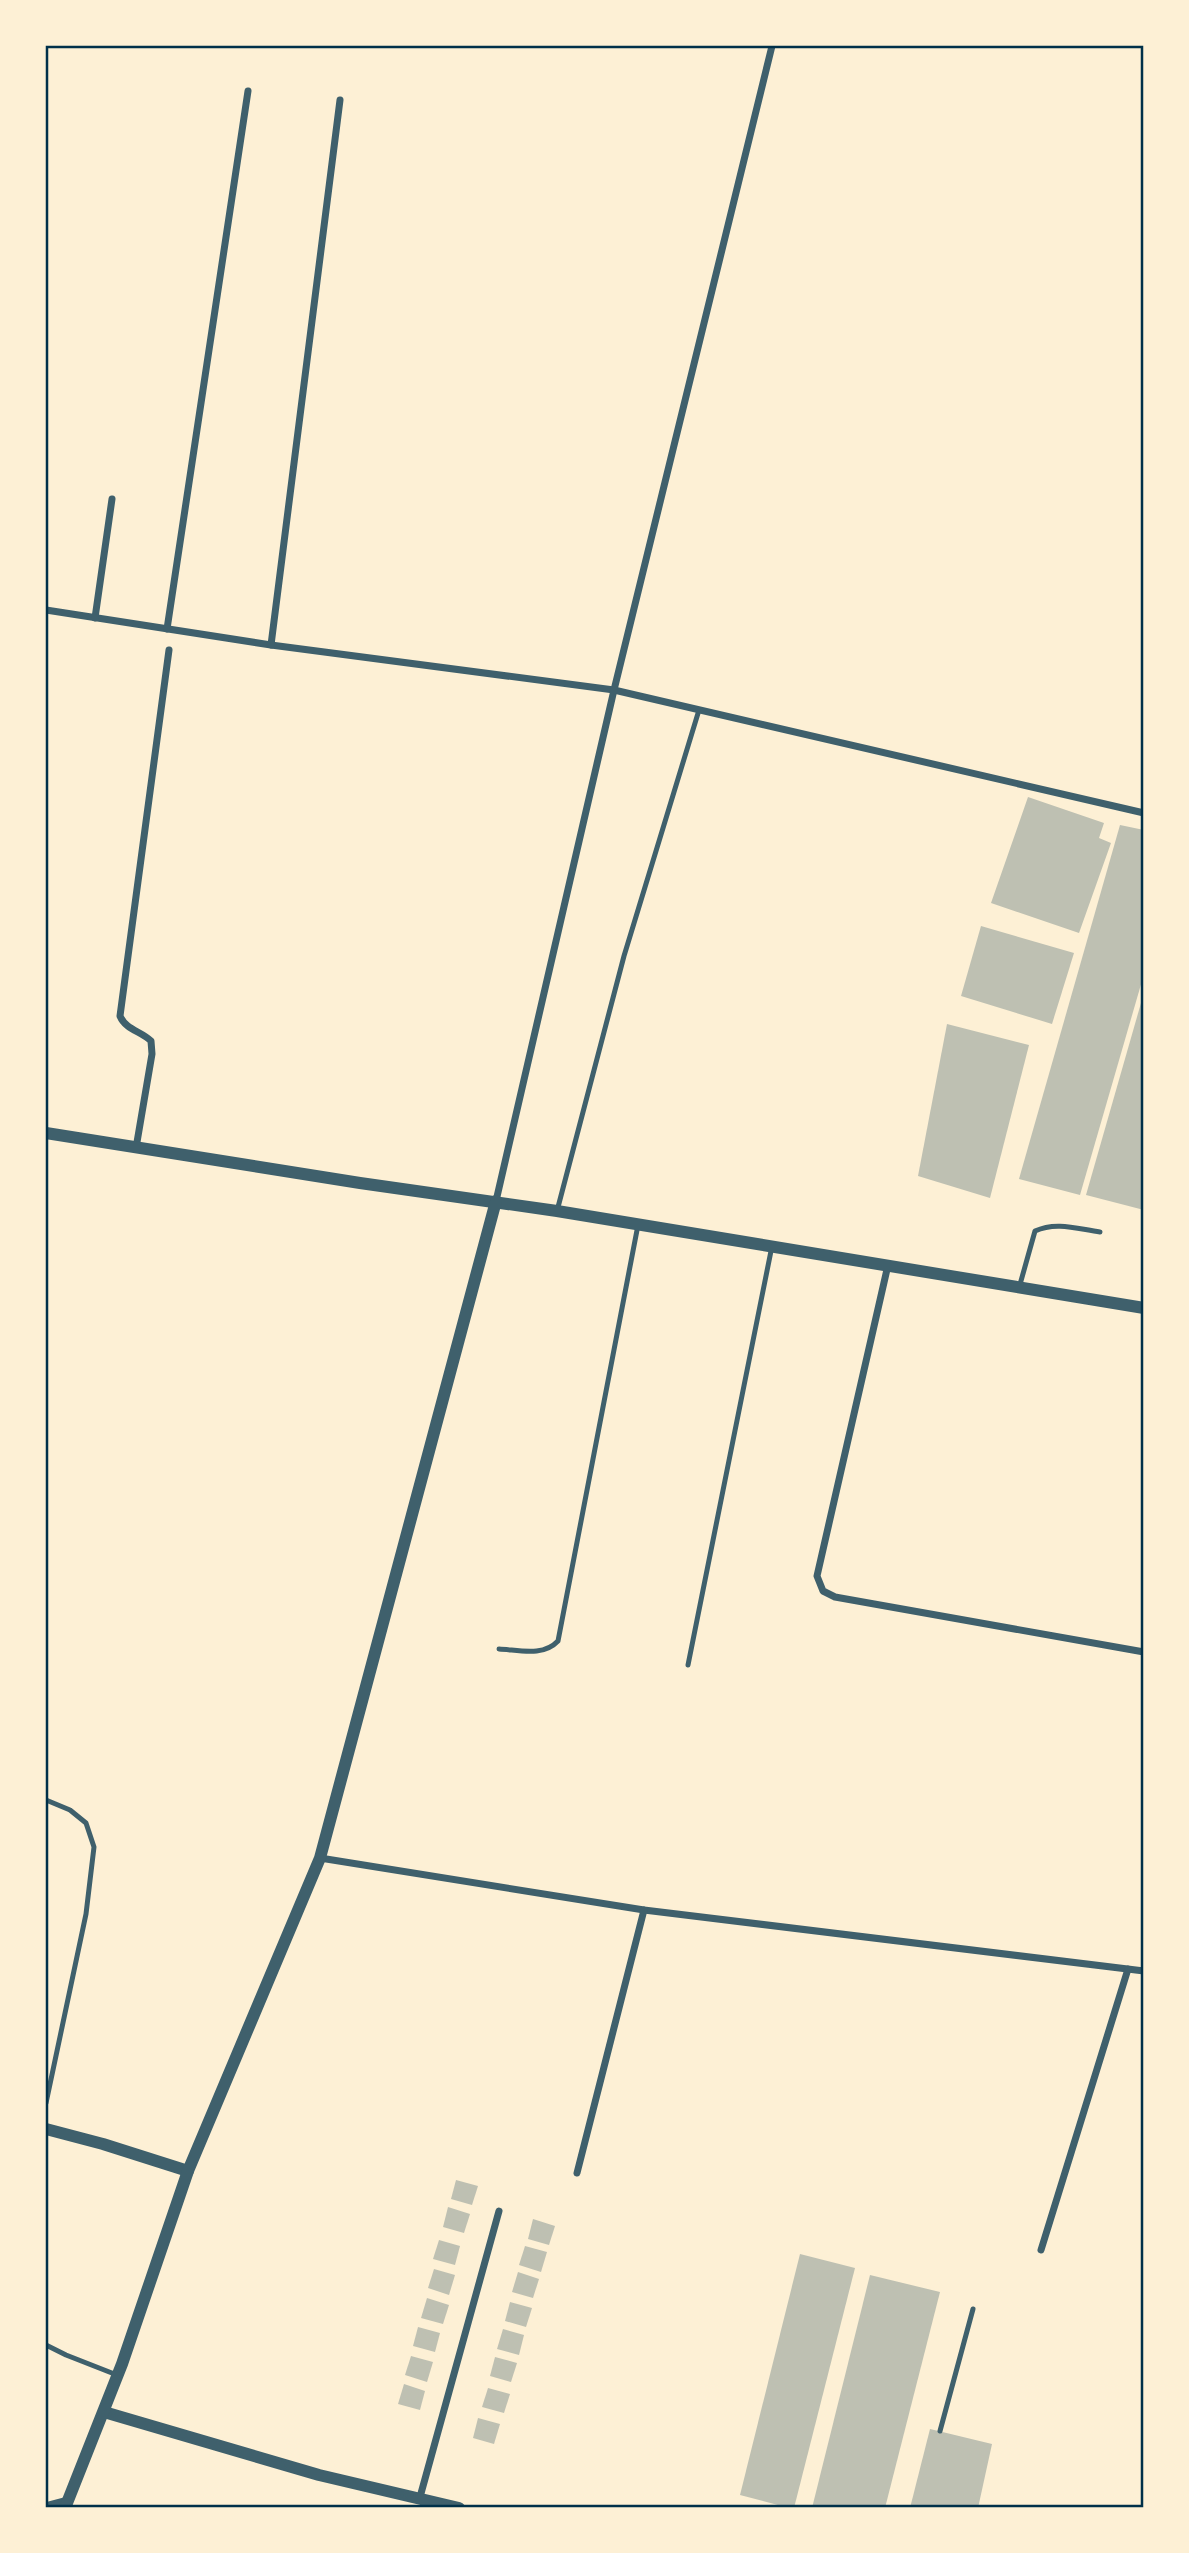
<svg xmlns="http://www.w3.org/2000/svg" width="1189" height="2553" font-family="Lato,sans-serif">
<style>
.building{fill:#bec0b2}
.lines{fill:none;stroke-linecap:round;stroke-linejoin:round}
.service{stroke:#3f606c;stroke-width:5}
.minor{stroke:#3f606c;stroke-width:7}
.tertiary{stroke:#3f606c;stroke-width:12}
.neatline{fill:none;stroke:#003049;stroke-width:2.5}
</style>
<rect width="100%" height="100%" fill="#fdf0d5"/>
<!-- building -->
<g class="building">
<path d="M 1028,797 L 1104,823 L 1099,838 L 1111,843 L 1079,933 L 991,903 Z"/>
<path d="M 1120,825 L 1144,830 L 1144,974 L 1080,1195 L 1019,1179 Z"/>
<path d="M 981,926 L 1074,953 L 1052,1024 L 961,996 Z"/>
<path d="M 1143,996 L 1144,996 L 1144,1210 L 1086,1195 Z"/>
<path d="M 947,1024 L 1029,1045 L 990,1198 L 918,1176 Z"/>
<path d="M 456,2180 L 478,2186 L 472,2205 L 451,2199 Z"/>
<path d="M 448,2207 L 470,2214 L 464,2233 L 443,2227 Z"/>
<path d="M 533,2219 L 555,2226 L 549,2245 L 528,2239 Z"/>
<path d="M 439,2240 L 460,2246 L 455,2265 L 433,2259 Z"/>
<path d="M 525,2246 L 547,2252 L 541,2272 L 519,2265 Z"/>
<path d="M 800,2254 L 855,2268 L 794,2508 L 789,2508 L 740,2495 Z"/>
<path d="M 434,2269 L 455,2275 L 449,2295 L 428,2288 Z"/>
<path d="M 518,2272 L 539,2279 L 533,2298 L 512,2292 Z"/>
<path d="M 870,2275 L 940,2292 L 885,2508 L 812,2508 Z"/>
<path d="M 427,2298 L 449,2305 L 443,2324 L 421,2318 Z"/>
<path d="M 510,2302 L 532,2308 L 526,2327 L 505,2321 Z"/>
<path d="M 418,2327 L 440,2333 L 435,2352 L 413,2346 Z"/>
<path d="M 503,2329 L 524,2335 L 519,2355 L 497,2349 Z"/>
<path d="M 411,2356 L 433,2362 L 427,2382 L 405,2375 Z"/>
<path d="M 495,2357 L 517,2363 L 511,2382 L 490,2376 Z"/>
<path d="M 404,2384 L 425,2391 L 420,2410 L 398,2404 Z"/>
<path d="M 488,2388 L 510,2394 L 504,2413 L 482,2407 Z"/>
<path d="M 478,2418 L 500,2424 L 494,2444 L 473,2438 Z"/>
<path d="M 930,2429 L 992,2444 L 978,2508 L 910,2508 Z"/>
</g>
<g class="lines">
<!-- service -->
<g class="service">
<path d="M 557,1211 L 624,956 L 699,710"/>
<path d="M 1019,1288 L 1035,1231 C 1056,1221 1078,1229 1100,1232"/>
<path d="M 499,1649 C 519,1650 543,1657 558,1641 L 638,1225"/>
<path d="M 688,1665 L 772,1246"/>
<path d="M 46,1800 L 70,1810 L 86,1823 L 94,1847 L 86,1914 L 46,2103"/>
<path d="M 46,2345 L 66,2355 L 117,2375"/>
<path d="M 940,2431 L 973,2309"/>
</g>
<!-- minor -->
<g class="minor">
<path d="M 46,610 L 271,645 L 614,690 L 1144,813"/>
<path d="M 95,618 L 112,499"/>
<path d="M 167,629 L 248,91"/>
<path d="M 271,645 L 340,100"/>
<path d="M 136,1148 L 152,1054 L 151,1041 C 141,1031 126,1030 120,1016 L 169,650"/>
<path d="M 496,1201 L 614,690 L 772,46"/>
<path d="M 888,1265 L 817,1576 L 823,1591 L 835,1597 L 1144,1652"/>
<path d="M 320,1858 L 644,1910 L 1144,1971"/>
<path d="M 577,2173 L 644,1910"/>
<path d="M 1041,2250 L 1128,1969"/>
<path d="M 420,2497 L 499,2211"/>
</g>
<!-- tertiary -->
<g class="tertiary">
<path d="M 46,1133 L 360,1183 L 557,1211 L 1144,1308"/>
<path d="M 46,2129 L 103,2144 L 188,2171"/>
<path d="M 104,2412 L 319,2475 L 459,2508"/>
<path d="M 47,2508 L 66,2503"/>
<path d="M 65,2508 L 122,2364 L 188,2171 L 320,1858 L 496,1201"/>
</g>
</g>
<!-- border -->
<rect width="1189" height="2553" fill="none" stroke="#fdf0d5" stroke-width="94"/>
<rect x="47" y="47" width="1095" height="2459" class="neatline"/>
</svg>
